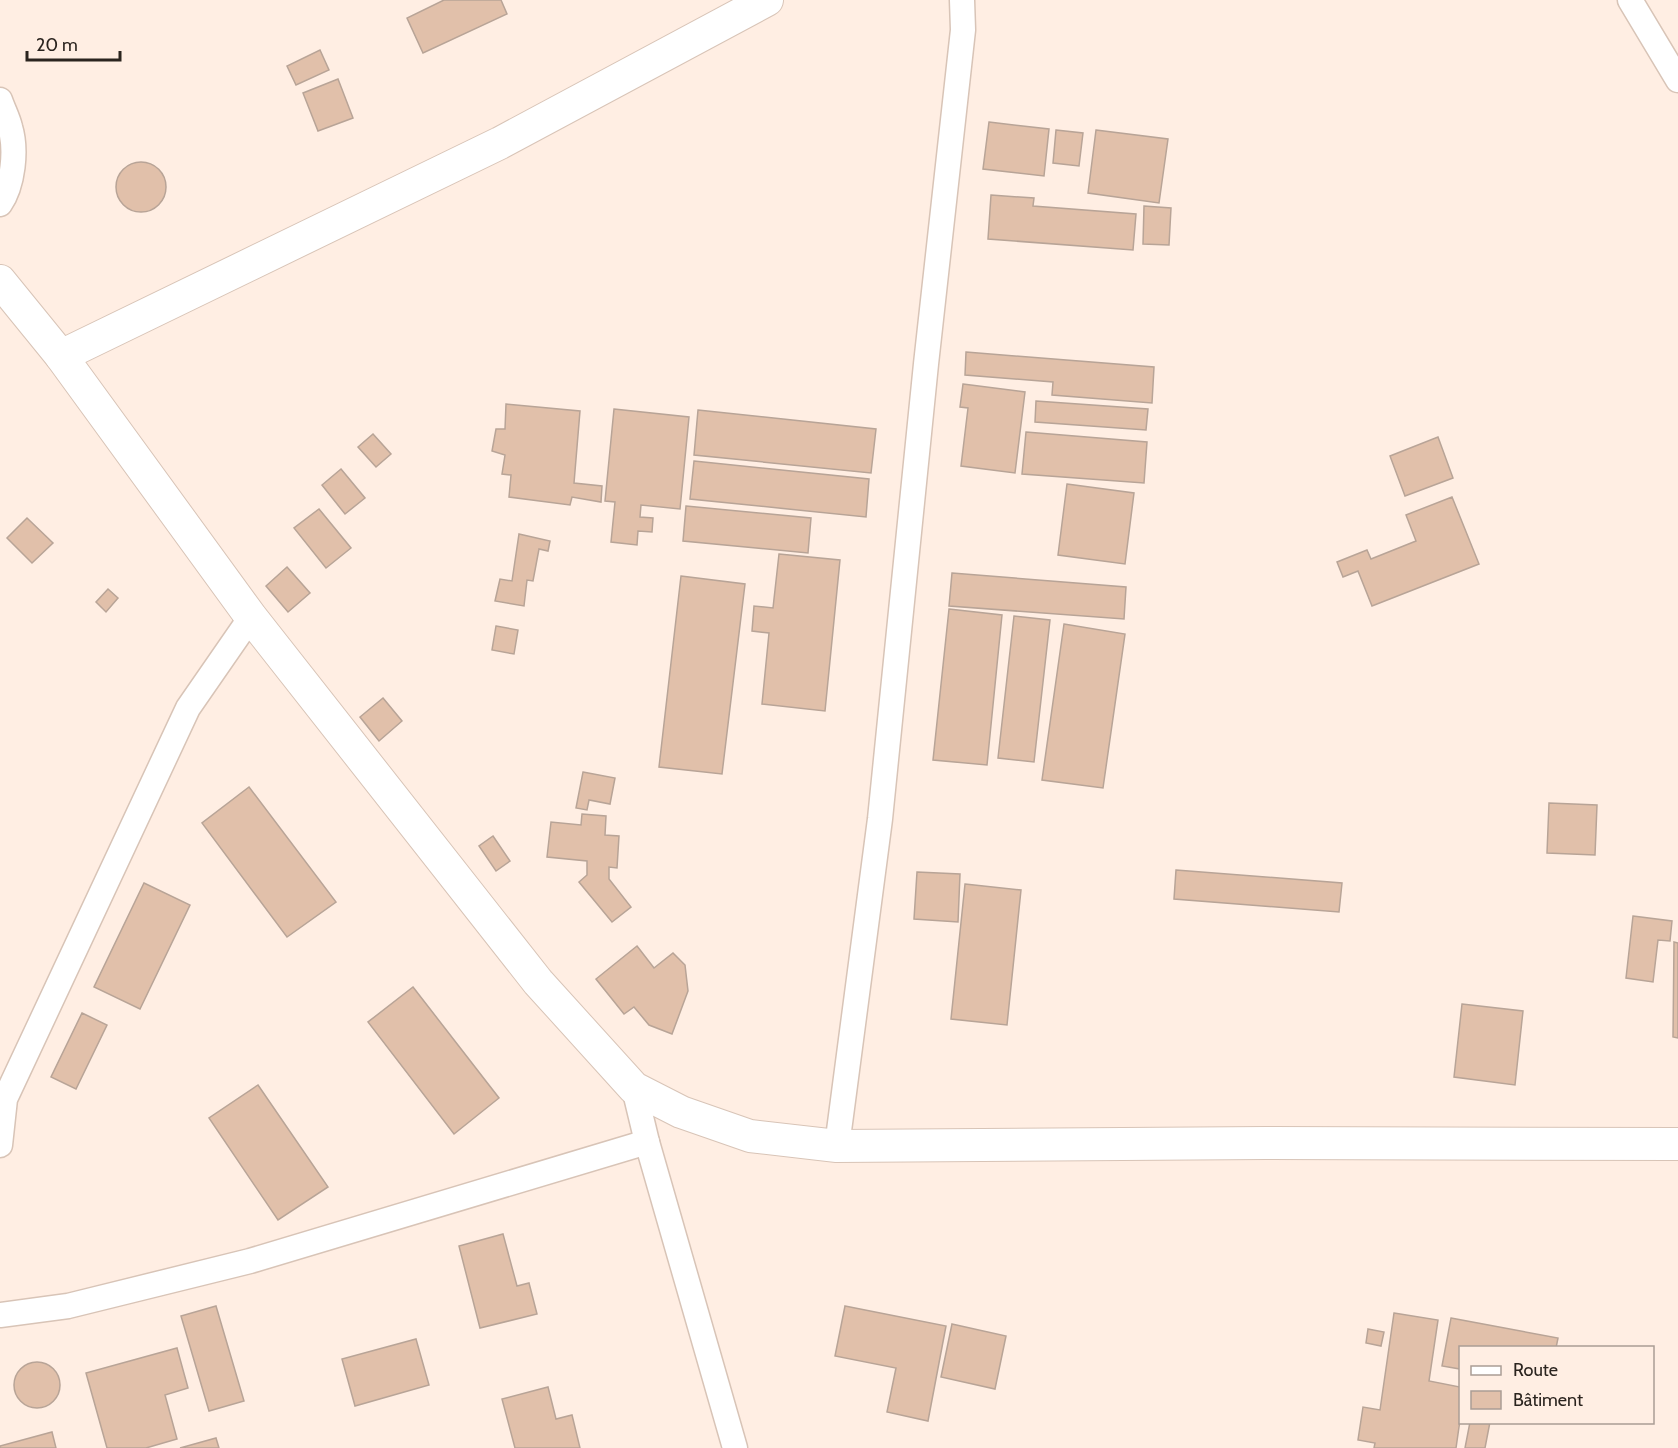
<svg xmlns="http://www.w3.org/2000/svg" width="1678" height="1448" font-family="Cabin,sans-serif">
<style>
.building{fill:#e1c0aa;stroke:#b8a497;stroke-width:1.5}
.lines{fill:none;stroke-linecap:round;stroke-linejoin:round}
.minor-casing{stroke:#d8c4b7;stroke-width:27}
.tertiary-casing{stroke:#d8c4b7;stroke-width:34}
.minor{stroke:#fff;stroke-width:24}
.tertiary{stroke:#fff;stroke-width:32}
</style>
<rect width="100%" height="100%" fill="#ffeee3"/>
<!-- building -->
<g class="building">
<path d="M 444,0 L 501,0 L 507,14 L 423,53 L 407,18 Z"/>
<path d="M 320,50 L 329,70 L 296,85 L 287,66 Z"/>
<path d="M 338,79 L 353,118 L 318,131 L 303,93 Z"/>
<path d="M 989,122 L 1049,129 L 1044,176 L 983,169 Z"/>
<path d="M 1056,130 L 1083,133 L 1079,166 L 1053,163 Z"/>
<path d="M 1096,130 L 1168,139 L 1159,203 L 1088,193 Z"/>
<circle cx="141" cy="187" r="25"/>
<path d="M 991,195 L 1034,198 L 1033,206 L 1136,214 L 1133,250 L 988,239 Z"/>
<path d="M 1144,206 L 1171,208 L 1169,245 L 1143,244 Z"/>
<path d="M 966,352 L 1154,367 L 1152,403 L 1052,395 L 1053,382 L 965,375 Z"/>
<path d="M 963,384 L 1025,392 L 1015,473 L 961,466 L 968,408 L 960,407 Z"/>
<path d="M 1036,401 L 1148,409 L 1146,430 L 1035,422 Z"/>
<path d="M 506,404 L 580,411 L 574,483 L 602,486 L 601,502 L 572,497 L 570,505 L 509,497 L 511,475 L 502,474 L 505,455 L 492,451 L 496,429 L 505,429 Z"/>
<path d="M 614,409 L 689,417 L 680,509 L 641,505 L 640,517 L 653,518 L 652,532 L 638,531 L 637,545 L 611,542 L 615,502 L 605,501 Z"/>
<path d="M 698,410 L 876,429 L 871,473 L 694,455 Z"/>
<path d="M 1026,432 L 1147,442 L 1144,483 L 1022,474 Z"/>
<path d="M 373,434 L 391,454 L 376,467 L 358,447 Z"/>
<path d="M 1438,437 L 1453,478 L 1405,496 L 1390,456 Z"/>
<path d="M 694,461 L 869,479 L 866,517 L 690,499 Z"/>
<path d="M 341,469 L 365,498 L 345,514 L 322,485 Z"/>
<path d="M 1067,484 L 1134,493 L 1125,564 L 1058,555 Z"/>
<path d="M 1452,497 L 1479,564 L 1372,606 L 1358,571 L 1343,577 L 1337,562 L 1367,550 L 1371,559 L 1416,541 L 1406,515 Z"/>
<path d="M 686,506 L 811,518 L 808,553 L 683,541 Z"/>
<path d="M 319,509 L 351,548 L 326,568 L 294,528 Z"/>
<path d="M 27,518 L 53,543 L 32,563 L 7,538 Z"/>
<path d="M 519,534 L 550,541 L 548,551 L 539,549 L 533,581 L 527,580 L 524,606 L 495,601 L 500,579 L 512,581 Z"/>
<path d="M 779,554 L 840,560 L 825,711 L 762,704 L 769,633 L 752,631 L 754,606 L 773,608 Z"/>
<path d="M 287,567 L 310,593 L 288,612 L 266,586 Z"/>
<path d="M 952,573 L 1126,587 L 1124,619 L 949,606 Z"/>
<path d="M 681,576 L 745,584 L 722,774 L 659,767 Z"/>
<path d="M 108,589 L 118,598 L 106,612 L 96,602 Z"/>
<path d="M 949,609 L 1002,615 L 987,765 L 933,760 Z"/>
<path d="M 1014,616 L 1050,620 L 1034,762 L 998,758 Z"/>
<path d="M 1064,624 L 1125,634 L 1103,788 L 1042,780 Z"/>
<path d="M 496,626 L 518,630 L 514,654 L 492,650 Z"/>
<path d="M 383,698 L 402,721 L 379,741 L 360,717 Z"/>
<path d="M 583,772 L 615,778 L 610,804 L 589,800 L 587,810 L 576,808 Z"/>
<path d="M 249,787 L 336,902 L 287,937 L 202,823 Z"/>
<path d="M 1549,803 L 1597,805 L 1595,855 L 1547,853 Z"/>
<path d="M 582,814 L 606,816 L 605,835 L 619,836 L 617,868 L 609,867 L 609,879 L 631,907 L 612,922 L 579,882 L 587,875 L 587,861 L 547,857 L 551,822 L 581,825 Z"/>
<path d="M 493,836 L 510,861 L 496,871 L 479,846 Z"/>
<path d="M 1176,870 L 1342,883 L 1339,912 L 1174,899 Z"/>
<path d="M 917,872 L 960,874 L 958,922 L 914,919 Z"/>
<path d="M 144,883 L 190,905 L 140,1009 L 94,987 Z"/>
<path d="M 965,884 L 1021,890 L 1007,1025 L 951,1019 Z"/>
<path d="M 1633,916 L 1672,921 L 1670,941 L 1658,940 L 1653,982 L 1626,978 Z"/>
<path d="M 1674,942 L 1678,943 L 1678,1038 L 1673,1037 Z"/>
<path d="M 637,946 L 654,968 L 673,953 L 685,965 L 688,991 L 672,1034 L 649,1025 L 634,1007 L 624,1014 L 596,979 Z"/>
<path d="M 413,987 L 499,1098 L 454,1134 L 368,1022 Z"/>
<path d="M 1462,1004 L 1523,1011 L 1515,1085 L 1454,1077 Z"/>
<path d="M 82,1013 L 107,1025 L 76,1089 L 51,1077 Z"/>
<path d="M 258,1085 L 328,1187 L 278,1220 L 209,1118 Z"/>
<path d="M 503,1234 L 517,1286 L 529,1283 L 537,1314 L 480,1328 L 459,1246 Z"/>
<path d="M 216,1306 L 244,1401 L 209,1411 L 181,1316 Z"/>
<path d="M 845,1306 L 946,1326 L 928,1421 L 887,1412 L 896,1368 L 835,1356 Z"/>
<path d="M 1394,1313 L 1438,1320 L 1429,1381 L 1460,1387 L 1460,1420 L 1456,1448 L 1374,1448 L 1375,1443 L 1358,1440 L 1363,1407 L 1380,1410 Z"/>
<path d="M 1451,1318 L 1558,1338 L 1556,1348 L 1460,1348 L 1460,1369 L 1442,1366 Z"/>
<path d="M 952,1324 L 1006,1336 L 995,1389 L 941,1377 Z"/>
<path d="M 1368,1329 L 1384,1332 L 1381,1346 L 1366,1343 Z"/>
<path d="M 416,1339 L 429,1385 L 355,1406 L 342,1359 Z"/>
<path d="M 177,1348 L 188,1388 L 165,1395 L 177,1439 L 146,1448 L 107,1448 L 86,1373 Z"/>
<circle cx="37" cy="1385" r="23"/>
<path d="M 548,1387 L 556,1419 L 572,1415 L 580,1448 L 515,1448 L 502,1399 Z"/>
<path d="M 1470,1422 L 1490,1422 L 1485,1448 L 1465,1448 Z"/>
<path d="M 52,1432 L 56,1448 L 0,1448 L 0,1446 Z"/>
<path d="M 216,1438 L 219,1448 L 180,1448 Z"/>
</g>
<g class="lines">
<!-- minor casing -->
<g class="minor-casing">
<g id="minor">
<path d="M 1630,0 L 1678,80"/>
<path d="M 0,100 C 3,109 8,118 10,127 C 17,150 13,185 0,204"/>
<path d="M 634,1088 L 647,1142 L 735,1448"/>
<path d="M 0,1145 L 5,1099 L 188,708 L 251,617"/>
<path d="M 837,1146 L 880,819 L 926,364 L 963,30 L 962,0"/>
<path d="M 0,1315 L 68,1306 L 250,1261 L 647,1142"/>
</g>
</g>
<!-- tertiary casing -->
<g class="tertiary-casing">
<g id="tertiary">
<path d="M 0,281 L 61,356 L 251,617 L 538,982 L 634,1088 L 681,1112 L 750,1136 L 837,1146 L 1266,1143 L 1678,1144"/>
<path d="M 61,356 L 500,143 L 767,0"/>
</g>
</g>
<!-- minor -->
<use href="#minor" class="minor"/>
<!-- tertiary -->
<use href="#tertiary" class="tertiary"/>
</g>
<!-- legend -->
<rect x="1459" y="1346" width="195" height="78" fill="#ffeee3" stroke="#aa9d95" stroke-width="1.5"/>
<rect x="1471" y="1366" width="30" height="9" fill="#ffffff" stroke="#aa9d95" stroke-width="1.5"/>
<text x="1513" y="1376" font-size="18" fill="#2b241f">Route</text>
<rect x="1471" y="1391" width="30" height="18" fill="#e1c0aa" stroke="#aa9d95" stroke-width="1.5"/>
<text x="1513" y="1406" font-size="18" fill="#2b241f">Bâtiment</text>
<!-- scale -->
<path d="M27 51v9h93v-9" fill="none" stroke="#2b241f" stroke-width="3"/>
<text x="36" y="51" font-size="18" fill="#2b241f" stroke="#ffeee3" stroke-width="4.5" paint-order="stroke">20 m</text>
</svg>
